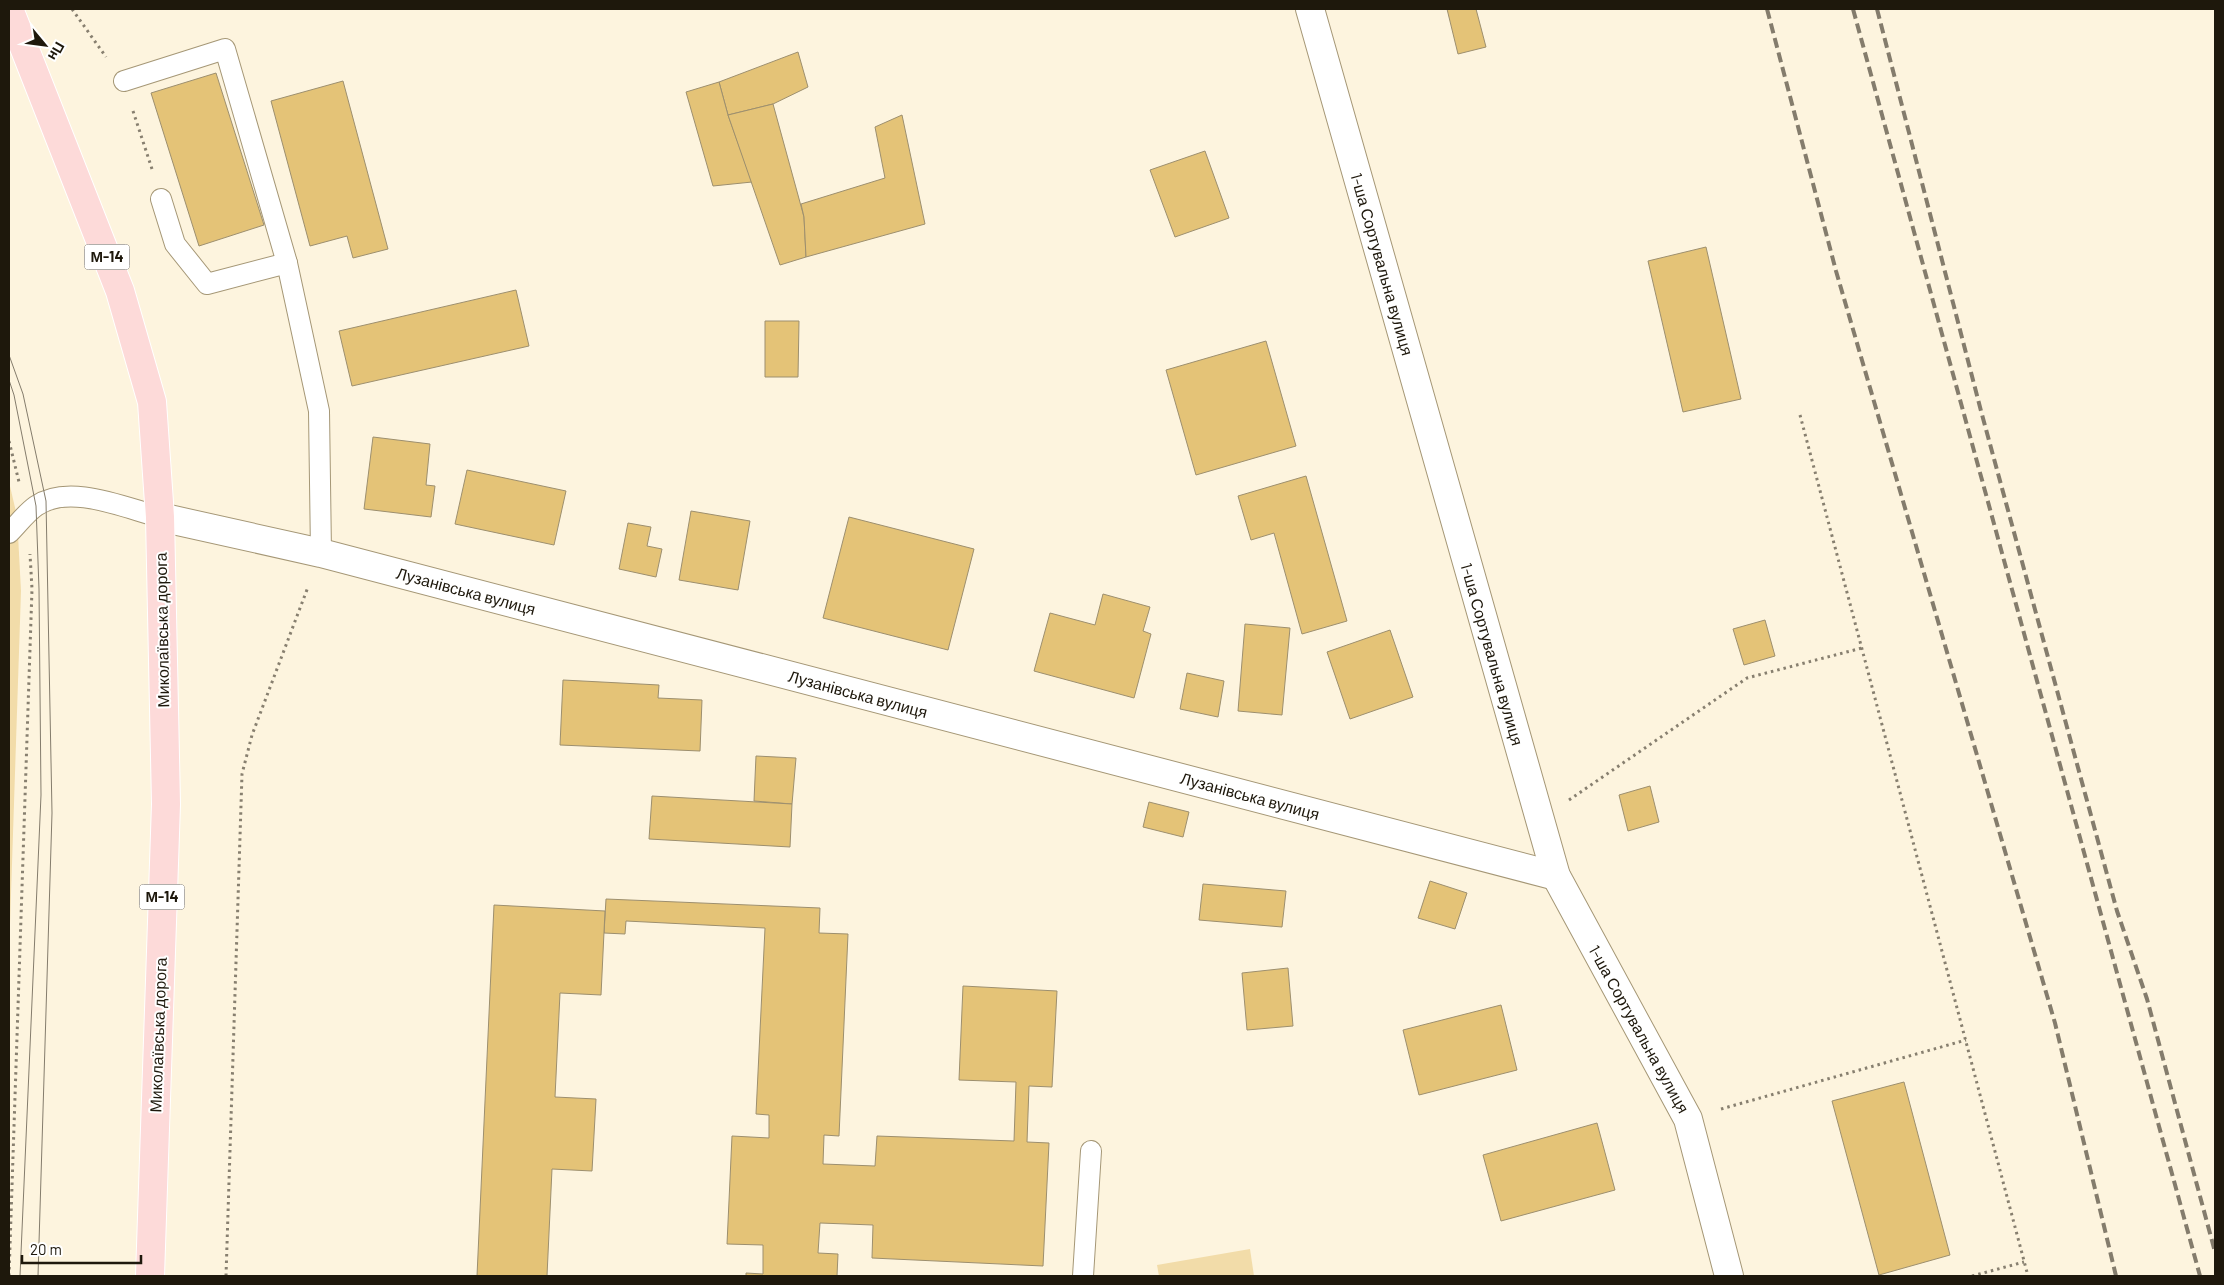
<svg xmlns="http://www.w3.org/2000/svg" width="2224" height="1285" font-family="Barlow,sans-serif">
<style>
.green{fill:#f2dca9}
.building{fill:#e4c377;stroke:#9d8f6e}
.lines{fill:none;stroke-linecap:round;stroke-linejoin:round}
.service-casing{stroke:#a59776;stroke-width:22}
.minor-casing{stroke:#a59776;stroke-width:30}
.primary-casing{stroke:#fff;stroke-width:30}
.path{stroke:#877f6f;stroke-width:3;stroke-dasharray:2.5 4;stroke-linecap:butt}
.service{stroke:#fff;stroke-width:20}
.minor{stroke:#fff;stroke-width:28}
.primary{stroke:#fddad9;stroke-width:28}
.tram{stroke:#847c6c;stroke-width:1}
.rail{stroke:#847c6c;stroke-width:4;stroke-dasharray:10 5;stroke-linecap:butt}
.labels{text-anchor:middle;stroke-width:4;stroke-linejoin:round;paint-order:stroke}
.shield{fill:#fff;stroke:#625d55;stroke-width:1}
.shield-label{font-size:15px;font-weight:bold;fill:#1e180c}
.street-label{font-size:16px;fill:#1e180c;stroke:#fff}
</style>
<rect width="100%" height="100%" fill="#fdf4de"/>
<!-- green -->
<g class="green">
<path d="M 9,482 L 17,516 L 21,591 L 9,955 Z"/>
<path d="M 1250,1249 L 1254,1276 L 1159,1276 L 1157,1265 Z"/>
</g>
<!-- building -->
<g class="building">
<path d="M 1447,9 L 1476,9 L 1486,47 L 1458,54 Z"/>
<path d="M 798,52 L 808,87 L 773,104 L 728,115 L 719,82 Z"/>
<path d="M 216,73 L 264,225 L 199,246 L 151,93 Z"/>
<path d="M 343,81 L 388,249 L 353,258 L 347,236 L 310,246 L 271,101 Z"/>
<path d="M 719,82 L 728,115 L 752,182 L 713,186 L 686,92 Z"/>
<path d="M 773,104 L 804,217 L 806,257 L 780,265 L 728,115 Z"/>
<path d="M 902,115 L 925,224 L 806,257 L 804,217 L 801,204 L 885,178 L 875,127 Z"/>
<path d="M 1205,151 L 1229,218 L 1175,237 L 1150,170 Z"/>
<path d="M 1706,247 L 1741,399 L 1683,412 L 1648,261 Z"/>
<path d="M 516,290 L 529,346 L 352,386 L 339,331 Z"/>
<path d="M 765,321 L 799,321 L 798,377 L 765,377 Z"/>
<path d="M 1266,341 L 1296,446 L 1196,475 L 1166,370 Z"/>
<path d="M 373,437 L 430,444 L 426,485 L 435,486 L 431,517 L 364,509 Z"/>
<path d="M 467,470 L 566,491 L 554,545 L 455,524 Z"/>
<path d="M 1306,476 L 1347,621 L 1302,634 L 1274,533 L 1251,540 L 1238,496 Z"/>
<path d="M 691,511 L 750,521 L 738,590 L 679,580 Z"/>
<path d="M 849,517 L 974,549 L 948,650 L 823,618 Z"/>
<path d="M 628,523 L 651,527 L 647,546 L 662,549 L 656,577 L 619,569 Z"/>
<path d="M 1103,594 L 1150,607 L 1143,631 L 1151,634 L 1134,698 L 1034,671 L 1050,613 L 1095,625 Z"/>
<path d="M 1765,620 L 1775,656 L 1744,665 L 1733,629 Z"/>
<path d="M 1245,624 L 1290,628 L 1282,715 L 1238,711 Z"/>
<path d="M 1390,630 L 1413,697 L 1350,719 L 1327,652 Z"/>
<path d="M 1187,673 L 1224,681 L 1218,717 L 1180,709 Z"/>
<path d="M 563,680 L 659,685 L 658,698 L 702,700 L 700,751 L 560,745 Z"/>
<path d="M 756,756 L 796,758 L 792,804 L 754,801 Z"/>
<path d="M 1650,786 L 1659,822 L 1628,831 L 1619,795 Z"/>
<path d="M 652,796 L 792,804 L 790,847 L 649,839 Z"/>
<path d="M 1149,802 L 1189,812 L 1183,837 L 1143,827 Z"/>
<path d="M 1430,881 L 1467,893 L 1455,929 L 1418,918 Z"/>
<path d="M 1203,884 L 1286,891 L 1282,927 L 1199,920 Z"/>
<path d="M 606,899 L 820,908 L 819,933 L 848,934 L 839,1136 L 824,1135 L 823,1164 L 875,1166 L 877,1136 L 1014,1141 L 1016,1082 L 959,1080 L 963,986 L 1057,991 L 1052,1087 L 1029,1086 L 1027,1142 L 1049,1143 L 1043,1266 L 872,1258 L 873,1225 L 820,1223 L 818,1253 L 838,1254 L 837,1276 L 746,1276 L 746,1273 L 763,1274 L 763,1245 L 727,1244 L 732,1136 L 769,1138 L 769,1115 L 756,1114 L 765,928 L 626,921 L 625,934 L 604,933 Z"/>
<path d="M 494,905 L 605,911 L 601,995 L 560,993 L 555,1097 L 596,1099 L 592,1171 L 552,1169 L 547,1276 L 477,1276 Z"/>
<path d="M 1288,968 L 1293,1026 L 1247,1030 L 1242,973 Z"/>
<path d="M 1501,1005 L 1517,1070 L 1419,1095 L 1403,1030 Z"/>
<path d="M 1904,1082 L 1950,1255 L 1879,1275 L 1832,1101 Z"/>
<path d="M 1597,1123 L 1615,1190 L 1501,1221 L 1483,1155 Z"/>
</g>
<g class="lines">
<!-- service casing -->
<g class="service-casing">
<g id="service">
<path d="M 124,81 L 225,49 L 287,263 L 319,411 L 321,553"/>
<path d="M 161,199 L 175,244 L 207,284 L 287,263"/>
<path d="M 9,533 C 18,524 26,513 36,506 C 69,483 125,508 160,517"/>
<path d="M 1083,1276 L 1091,1151"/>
</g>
</g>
<!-- minor casing -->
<g class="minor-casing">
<g id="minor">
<path d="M 1310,9 L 1556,876 L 1688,1119 L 1729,1276"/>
<path d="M 160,517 L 321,553 L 1556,876"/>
</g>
</g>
<!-- primary casing -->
<g class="primary-casing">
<path id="primary" d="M 9,9 L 120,291 L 152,402 L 160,517 L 166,804 L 150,1276"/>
</g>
<!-- path -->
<g class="path">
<path d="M 72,9 L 106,57"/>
<path d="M 133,111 L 152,169"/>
<path d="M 1800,415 L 2028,1276"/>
<path d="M 9,441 L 19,482"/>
<path d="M 1569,800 L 1747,678 L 1862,648"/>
<path d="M 1721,1109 L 1966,1040"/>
<path d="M 9,1276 L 32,589 L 30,554"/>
<path d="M 226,1276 L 242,774 L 252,735 L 308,587"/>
<path d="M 1972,1276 L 2024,1262"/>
</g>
<!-- service -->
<use href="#service" class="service"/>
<!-- minor -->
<use href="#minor" class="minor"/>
<!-- primary -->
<use href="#primary" class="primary"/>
<!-- tram -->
<g class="tram">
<path d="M 9,355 L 23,394 L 46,501 L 52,813 L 38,1276"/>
<path d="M 9,380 L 14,395 L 36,506 L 39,589 L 41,795 L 20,1276"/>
</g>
<!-- rail -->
<g class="rail">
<path d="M 1767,9 L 1836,271 L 2055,1023 L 2116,1276"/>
<path d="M 1853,9 L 2200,1276"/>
<path d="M 1877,9 L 1981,411 L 2117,911 L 2147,999 L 2215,1252"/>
</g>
</g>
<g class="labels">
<!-- shield labels -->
<g class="shield">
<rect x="84.5" y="244.5" width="45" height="25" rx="4"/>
<rect x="139.5" y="884.5" width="45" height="25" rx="4"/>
</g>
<g class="shield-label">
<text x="107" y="262">М-14</text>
<text x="162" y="902">М-14</text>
</g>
<!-- street labels -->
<g class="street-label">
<text transform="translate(1382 264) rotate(74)" y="6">1-ша Сортувальна вулиця</text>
<text transform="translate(466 591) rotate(15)" y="6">Лузанівська вулиця</text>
<text transform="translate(162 630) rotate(-91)" y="6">Миколаївська дорога</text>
<text transform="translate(1492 654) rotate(74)" y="6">1-ша Сортувальна вулиця</text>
<text transform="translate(858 694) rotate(15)" y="6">Лузанівська вулиця</text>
<text transform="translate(1250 796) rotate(15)" y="6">Лузанівська вулиця</text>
<text transform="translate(1639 1029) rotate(61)" y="6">1-ша Сортувальна вулиця</text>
<text transform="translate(158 1035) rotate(-88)" y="6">Миколаївська дорога</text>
</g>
</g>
<!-- border -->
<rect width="2224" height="1285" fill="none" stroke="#1e180c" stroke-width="20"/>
<!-- north arrow -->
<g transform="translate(45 45) rotate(119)" stroke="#ffffff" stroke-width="4" paint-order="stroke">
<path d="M0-4L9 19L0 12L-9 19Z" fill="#1e180c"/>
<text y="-8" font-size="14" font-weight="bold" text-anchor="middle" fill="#1e180c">Пн</text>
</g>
<!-- scale -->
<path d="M22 1255v8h119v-8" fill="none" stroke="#1e180c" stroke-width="2.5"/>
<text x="30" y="1255" font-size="15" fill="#1e180c" stroke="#ffffff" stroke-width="4" paint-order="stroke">20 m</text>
</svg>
